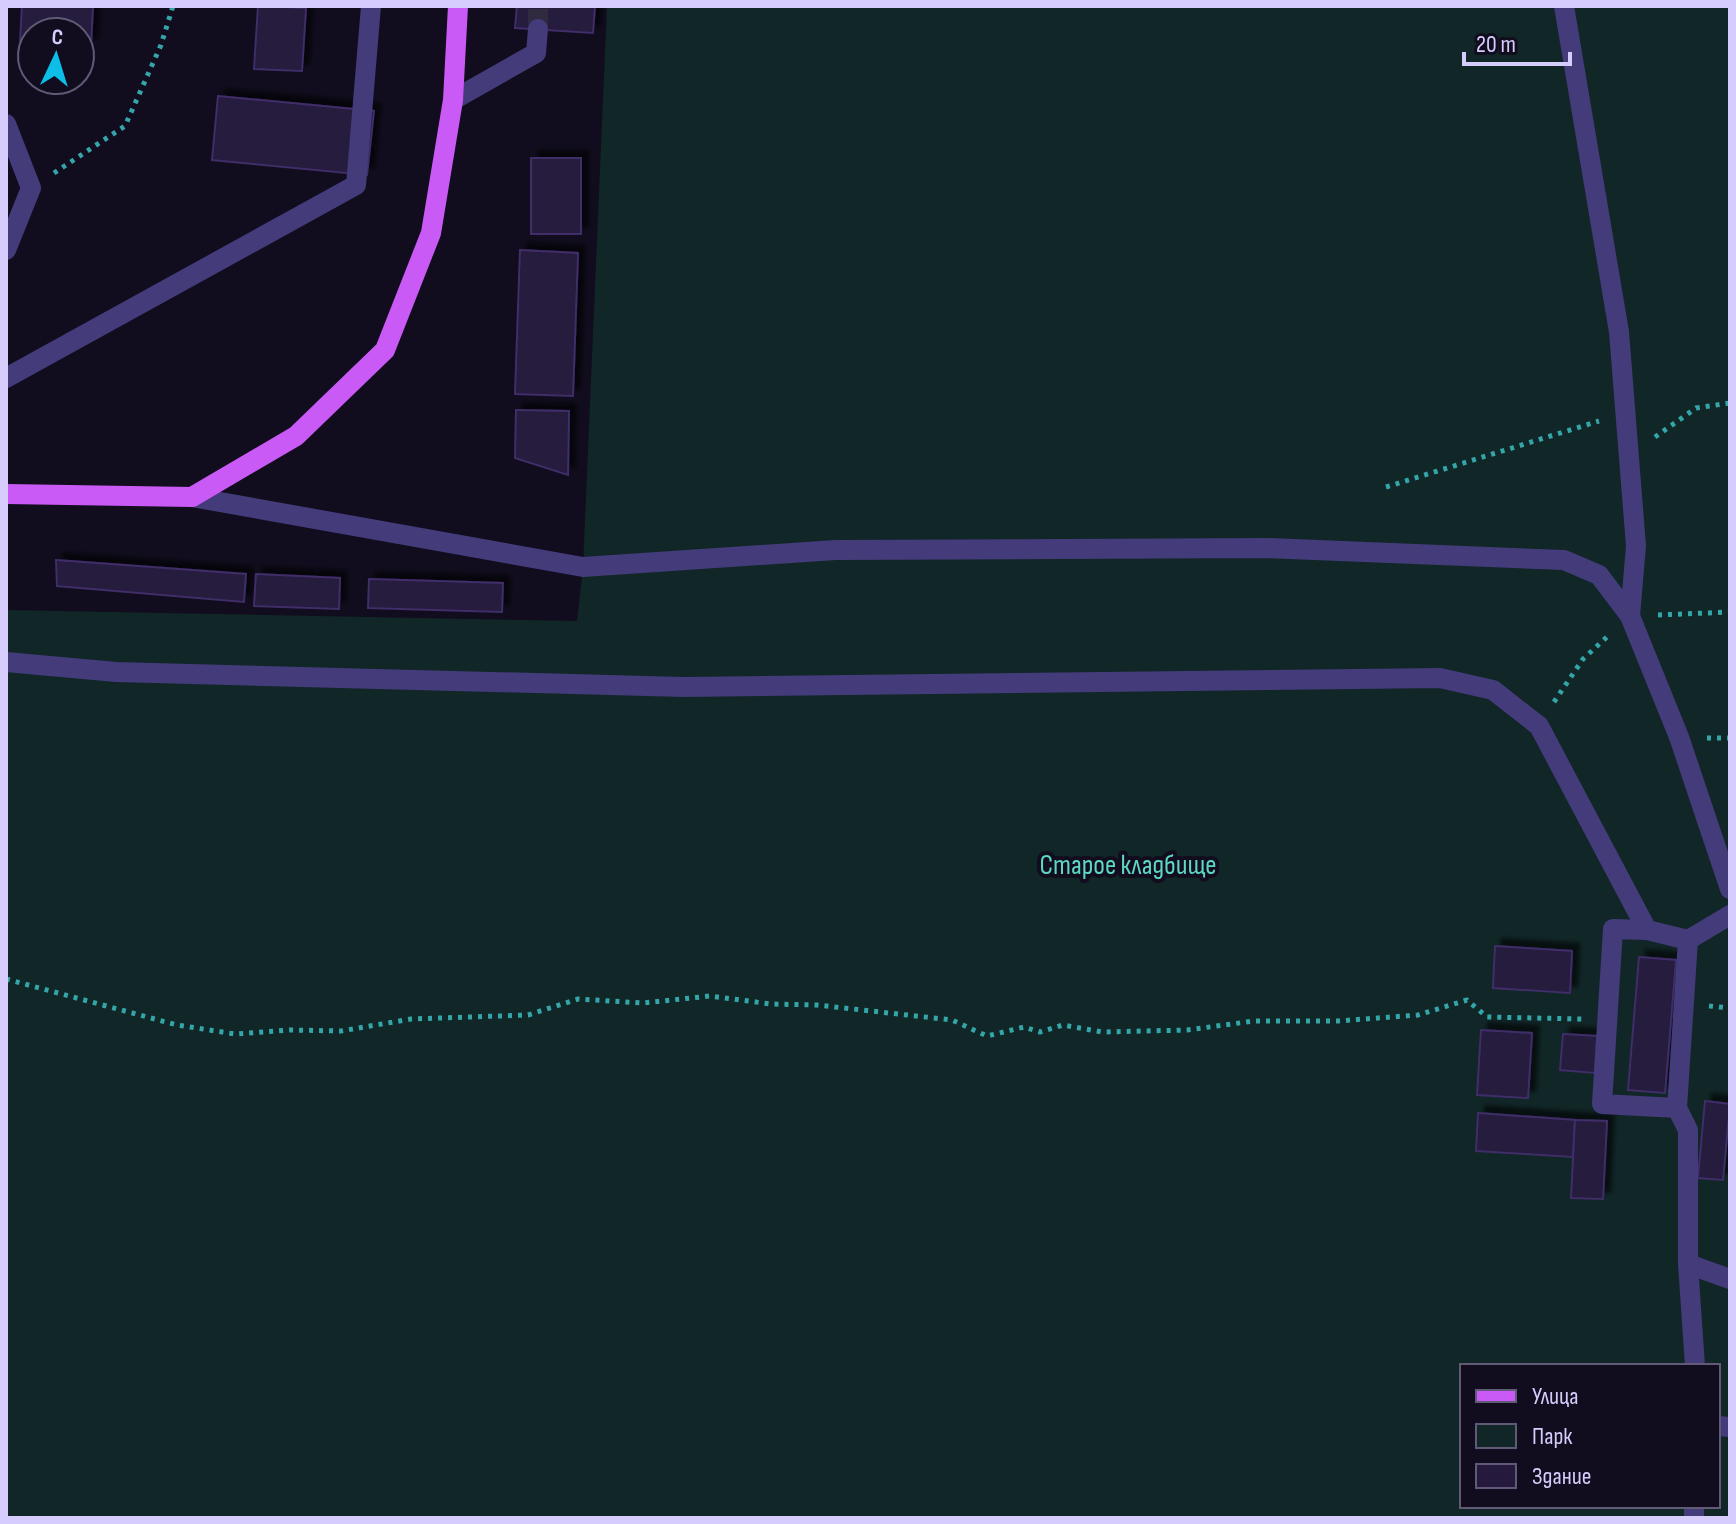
<svg xmlns="http://www.w3.org/2000/svg" width="1736" height="1524" font-family="'Sofia Sans Condensed',sans-serif">
<style>
.green{fill:#112627;fill-rule:evenodd}
.building{fill:#251a3e;stroke:#3f2d68;stroke-width:2;filter:url(#shadow)}
.lines{fill:none;stroke-linecap:round;stroke-linejoin:round}
.minor-tunnel{stroke:#2f2a3f;stroke-width:20;stroke-dasharray:20 10;stroke-linecap:butt}
.path{stroke:#34a5a9;stroke-width:5;stroke-dasharray:4 6;stroke-linecap:butt}
.minor{stroke:#433b7a;stroke-width:20}
.major{stroke:#ca5af6;stroke-width:20}
.labels{text-anchor:middle;stroke-width:8;stroke-linejoin:round;paint-order:stroke}
.park-label{font-size:28px;fill:#5dd7c4;stroke:#110d1e}
</style>
<defs>
<filter id="shadow"><feDropShadow dx="7" dy="-7" stdDeviation="2" flood-color="#0009"/></filter>
</defs>
<rect width="100%" height="100%" fill="#110d1e"/>
<!-- green -->
<path class="green" d="M 607,6 L 1730,6 L 1730,1518 L 6,1518 L 6,610 L 577,621 L 583,567 ZM 1462,1366 L 1718,1366 L 1718,1506 L 1462,1506 Z"/>
<!-- building -->
<g class="building">
<path d="M 22,6 L 93,6 L 91,46 L 80,45 L 80,32 L 32,32 L 32,43 L 20,42 Z"/>
<path d="M 258,6 L 306,8 L 302,71 L 254,69 Z"/>
<path d="M 517,6 L 595,6 L 593,33 L 515,28 Z"/>
<path d="M 218,96 L 374,111 L 367,175 L 212,160 Z"/>
<rect x="531" y="158" width="50" height="76"/>
<path d="M 520,250 L 578,253 L 573,396 L 515,394 Z"/>
<path d="M 516,410 L 569,411 L 568,475 L 515,458 Z"/>
<path d="M 56,560 L 246,574 L 244,602 L 57,586 Z"/>
<path d="M 256,574 L 340,578 L 339,609 L 254,606 Z"/>
<path d="M 369,579 L 503,583 L 502,612 L 368,608 Z"/>
<path d="M 1495,946 L 1572,951 L 1570,993 L 1493,988 Z"/>
<path d="M 1639,957 L 1676,960 L 1665,1093 L 1628,1090 Z"/>
<path d="M 1481,1030 L 1532,1033 L 1528,1098 L 1477,1095 Z"/>
<path d="M 1563,1034 L 1597,1036 L 1595,1073 L 1560,1070 Z"/>
<path d="M 1705,1101 L 1730,1104 L 1723,1180 L 1698,1178 Z"/>
<path d="M 1478,1113 L 1575,1120 L 1573,1157 L 1476,1151 Z"/>
<path d="M 1575,1120 L 1607,1121 L 1603,1199 L 1571,1198 Z"/>
</g>
<g class="lines">
<!-- minor-tunnel -->
<path class="minor-tunnel" d="M 538,29 L 538,6"/>
<!-- path -->
<g class="path">
<path d="M 54,173 L 125,126 L 161,45 L 173,6"/>
<path d="M 1655,437 L 1696,408 L 1730,403"/>
<path d="M 1386,487 L 1599,421"/>
<path d="M 1658,615 L 1730,612"/>
<path d="M 1554,702 L 1583,659 L 1608,636"/>
<path d="M 1707,738 L 1730,738"/>
<path d="M 6,979 L 177,1025 L 235,1034 L 290,1030 L 341,1031 L 411,1019 L 528,1015 L 578,999 L 643,1003 L 710,996 L 771,1004 L 817,1005 L 952,1020 L 987,1036 L 1024,1027 L 1040,1032 L 1063,1025 L 1102,1032 L 1187,1030 L 1254,1021 L 1338,1021 L 1418,1015 L 1467,1000 L 1487,1017 L 1582,1019"/>
<path d="M 1709,1006 L 1730,1008"/>
</g>
<!-- minor -->
<g class="minor">
<path d="M 1564,6 L 1619,332 L 1636,546 L 1630,616"/>
<path d="M 453,100 L 536,53 L 538,29"/>
<path d="M 6,124 L 31,188 L 6,250"/>
<path d="M 6,378 L 356,185 L 371,6"/>
<path d="M 192,497 L 583,567 L 836,550 L 1267,548 L 1564,560 L 1599,575 L 1630,616 L 1679,737 L 1730,889"/>
<path d="M 6,662 L 116,672 L 684,687 L 1440,678 L 1493,690 L 1539,726 L 1647,930 L 1688,940"/>
<path d="M 1647,930 L 1613,929 L 1602,1104 L 1677,1108"/>
<path d="M 1688,1264 L 1730,1279"/>
<path d="M 1695,1366 L 1688,1264 L 1688,1130 L 1677,1108 L 1688,940 L 1730,915"/>
<path d="M 1718,1426 L 1730,1427"/>
<path d="M 1694,1518 L 1694,1506"/>
</g>
<!-- major -->
<path class="major" d="M 6,494 L 192,497 L 296,436 L 385,350 L 431,233 L 453,100 L 458,6"/>
</g>
<g class="labels">
<!-- park labels -->
<g class="park-label">
<text x="1128" y="874">Старое кладбище</text>
</g>
</g>
<!-- border -->
<rect width="1736" height="1524" fill="none" stroke="#d6cdfc" stroke-width="16"/>
<!-- legend -->
<rect x="1460" y="1364" width="260" height="144" fill="#110d1e" stroke="#605a77" stroke-width="2"/>
<rect x="1476" y="1390" width="40" height="12" fill="#ca5af6" stroke="#605a77" stroke-width="2"/>
<text x="1532" y="1404" font-size="24" fill="#d6cdfc">Улица</text>
<rect x="1476" y="1424" width="40" height="24" fill="#112627" stroke="#605a77" stroke-width="2"/>
<text x="1532" y="1444" font-size="24" fill="#d6cdfc">Парк</text>
<rect x="1476" y="1464" width="40" height="24" fill="#251a3e" stroke="#605a77" stroke-width="2"/>
<text x="1532" y="1484" font-size="24" fill="#d6cdfc">Здание</text>
<!-- north arrow -->
<g transform="translate(56 56) rotate(4)"><circle r="38" fill="#110d1e" stroke="#605a77" stroke-width="2"/>
<path d="M0-6L14 30L0 20L-14 30Z" fill="#0cbee8"/>
<text y="-12" font-size="22" font-weight="bold" text-anchor="middle" fill="#d6cdfc">С</text>
</g>
<!-- scale -->
<path d="M1464 52v12h106v-12" fill="none" stroke="#d6cdfc" stroke-width="4"/>
<text x="1476" y="52" font-size="24" fill="#d6cdfc" stroke="#110d1e" stroke-width="6" paint-order="stroke">20 m</text>
</svg>
